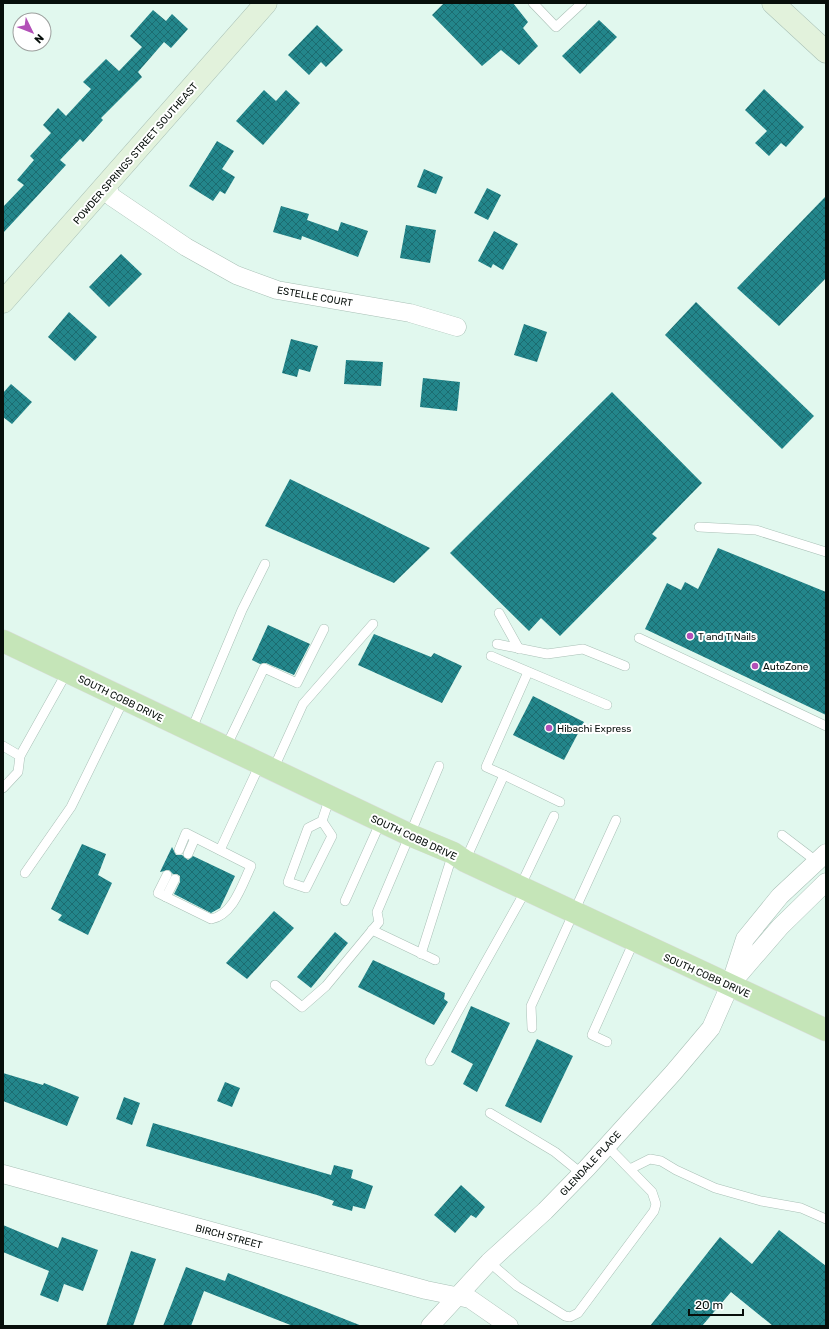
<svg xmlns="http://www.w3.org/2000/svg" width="829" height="1329" font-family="Rubik,sans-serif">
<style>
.building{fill:url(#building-cross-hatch)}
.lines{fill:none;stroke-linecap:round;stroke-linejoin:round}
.lane-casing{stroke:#a9c0b6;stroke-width:10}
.street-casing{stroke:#a9c0b6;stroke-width:19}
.secondary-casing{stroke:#a9c0b6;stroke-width:23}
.primary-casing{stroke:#dcdddd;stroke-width:23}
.lane{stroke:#fff;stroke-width:9}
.street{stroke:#fff;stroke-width:18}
.secondary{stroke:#e2f2dc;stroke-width:22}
.primary{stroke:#c5e5b8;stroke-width:22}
.poi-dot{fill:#b250b7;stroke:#fff;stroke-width:1.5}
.labels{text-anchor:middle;stroke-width:4;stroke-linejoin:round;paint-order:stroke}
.street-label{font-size:10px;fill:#070f0b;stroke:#fff}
.poi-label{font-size:10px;fill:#070f0b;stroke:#fff;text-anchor:start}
</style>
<defs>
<pattern id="building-cross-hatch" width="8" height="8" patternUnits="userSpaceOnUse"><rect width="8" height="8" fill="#23868b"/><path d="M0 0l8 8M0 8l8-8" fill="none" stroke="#1c6c70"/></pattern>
</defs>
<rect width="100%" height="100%" fill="#e1f8ee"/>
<!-- building -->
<g class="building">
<path d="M 444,3 L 513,3 L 528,22 L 523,28 L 538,46 L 519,65 L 501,50 L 482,66 L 432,15 Z"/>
<path d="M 153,10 L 166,21 L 172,14 L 188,29 L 171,48 L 164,42 L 138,72 L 142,77 L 101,118 L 103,120 L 83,142 L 80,139 L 60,160 L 66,165 L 3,233 L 3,207 L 24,185 L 17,180 L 34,160 L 30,156 L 51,133 L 43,125 L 58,108 L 66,116 L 91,89 L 83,82 L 106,59 L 119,71 L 142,47 L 130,36 Z"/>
<path d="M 599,20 L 617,37 L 580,74 L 562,56 Z"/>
<path d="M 317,25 L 343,50 L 326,67 L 321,62 L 309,75 L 288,55 Z"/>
<path d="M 764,89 L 804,127 L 786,147 L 781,143 L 769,156 L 755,143 L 767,131 L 745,110 Z"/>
<path d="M 264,90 L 276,101 L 286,90 L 300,103 L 263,145 L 236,121 Z"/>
<path d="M 217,141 L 234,151 L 222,169 L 235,177 L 225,194 L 220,191 L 213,201 L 189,186 Z"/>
<path d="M 424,169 L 443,177 L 436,194 L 417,187 Z"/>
<path d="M 487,188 L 501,195 L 488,220 L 474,213 Z"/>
<path d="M 826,196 L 826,278 L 779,326 L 737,288 Z"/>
<path d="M 281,206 L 309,214 L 307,220 L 338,231 L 341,222 L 368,231 L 358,257 L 302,236 L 301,240 L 273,232 Z"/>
<path d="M 406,225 L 436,230 L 430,263 L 400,258 Z"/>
<path d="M 494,231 L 518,244 L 503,270 L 493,264 L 491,268 L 478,261 Z"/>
<path d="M 121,254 L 142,274 L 109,307 L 89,287 Z"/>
<path d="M 696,302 L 814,416 L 782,449 L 665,335 Z"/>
<path d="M 69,312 L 97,337 L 75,361 L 48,337 Z"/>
<path d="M 524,324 L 547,332 L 537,362 L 514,355 Z"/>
<path d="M 291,339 L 318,346 L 310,372 L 299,369 L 297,377 L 282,373 Z"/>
<path d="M 346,360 L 383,362 L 381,386 L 344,384 Z"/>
<path d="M 423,378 L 460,382 L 457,411 L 420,407 Z"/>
<path d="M 11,384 L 32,402 L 12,424 L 3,417 L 3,393 Z"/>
<path d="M 612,392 L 702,483 L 652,534 L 657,538 L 560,636 L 541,618 L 529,631 L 450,553 Z"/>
<path d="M 290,479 L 430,548 L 394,583 L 265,526 Z"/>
<path d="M 718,548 L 826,592 L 826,715 L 645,629 L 667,583 L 681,590 L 685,582 L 698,589 Z"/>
<path d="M 268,625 L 310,644 L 294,675 L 266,663 L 260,664 L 252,660 Z"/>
<path d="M 374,634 L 431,657 L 434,653 L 462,666 L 442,703 L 358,665 Z"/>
<path d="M 533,696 L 584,722 L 564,760 L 513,735 Z"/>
<path d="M 82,844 L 106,854 L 98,875 L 112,883 L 88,935 L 58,920 L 62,915 L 51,909 Z"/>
<path d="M 172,847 L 176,855 L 182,855 L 188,860 L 193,856 L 235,876 L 220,908 L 211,913 L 174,894 L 180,882 L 180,876 L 177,874 L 173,874 L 169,870 L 160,872 Z"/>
<path d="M 274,911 L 294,928 L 247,979 L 226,963 Z"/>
<path d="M 335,932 L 348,943 L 311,988 L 297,977 Z"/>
<path d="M 373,960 L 445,993 L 444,999 L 448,1002 L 434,1025 L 358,987 Z"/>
<path d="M 471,1006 L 510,1023 L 477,1092 L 463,1084 L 473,1064 L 451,1052 Z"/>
<path d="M 537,1039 L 573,1056 L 541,1123 L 505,1106 Z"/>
<path d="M 3,1073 L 43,1085 L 44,1083 L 79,1097 L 67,1126 L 3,1101 Z"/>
<path d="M 225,1082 L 240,1088 L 232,1107 L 217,1101 Z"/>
<path d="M 124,1097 L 140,1103 L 132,1125 L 116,1119 Z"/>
<path d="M 153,1123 L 331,1175 L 334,1165 L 353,1170 L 351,1178 L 373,1186 L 365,1209 L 353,1206 L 352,1211 L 332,1205 L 334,1201 L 317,1195 L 146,1146 Z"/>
<path d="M 461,1185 L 485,1207 L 476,1218 L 471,1215 L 455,1233 L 434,1215 Z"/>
<path d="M 3,1225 L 58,1248 L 62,1237 L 98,1250 L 83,1291 L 64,1284 L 58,1302 L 40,1295 L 49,1271 L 3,1252 Z"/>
<path d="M 779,1230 L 826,1266 L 826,1326 L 773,1326 L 731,1292 L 702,1326 L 650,1326 L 720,1237 L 752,1264 Z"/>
<path d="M 131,1251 L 156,1259 L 133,1326 L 106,1326 Z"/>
<path d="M 186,1267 L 225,1281 L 228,1273 L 362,1326 L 293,1326 L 204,1291 L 191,1326 L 163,1326 Z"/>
</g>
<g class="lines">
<!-- lane casing -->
<g class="lane-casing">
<g id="lane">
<path d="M 533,3 L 556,27 L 582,3"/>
<path d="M 699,527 L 756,530 L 826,552"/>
<path d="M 499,613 L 519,649"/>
<path d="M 639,638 L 826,726"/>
<path d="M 497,644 L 547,654 L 583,649 L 625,666"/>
<path d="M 491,656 L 607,705"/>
<path d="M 191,731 L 242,610 L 265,564"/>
<path d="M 3,746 L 20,756"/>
<path d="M 226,747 L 264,668 L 297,683 L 324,629"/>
<path d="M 273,770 L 303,704 L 373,624"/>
<path d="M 504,775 L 560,802"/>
<path d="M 3,788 L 18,772 L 20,756 L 67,672"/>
<path d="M 322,821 L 332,836 L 306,888 L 288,882 L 308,828 L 322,821 L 330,797"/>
<path d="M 782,835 L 816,861"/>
<path d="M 220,850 L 260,764"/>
<path d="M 188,854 L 195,838"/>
<path d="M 465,861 L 504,775 L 486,767 L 528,672"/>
<path d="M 25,873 L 71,807 L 124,699"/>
<path d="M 167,875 L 158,893 L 211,919 C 233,915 242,885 251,866 L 186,833 L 179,850"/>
<path d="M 520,887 L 554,816"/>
<path d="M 166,897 L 175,879"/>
<path d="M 345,901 L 381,821"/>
<path d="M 372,930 L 435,960"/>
<path d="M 421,954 L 453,853"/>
<path d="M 275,985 L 302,1007 L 326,986 L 379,922 L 377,912 L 439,766"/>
<path d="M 532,1028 L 531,1006 L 616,820"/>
<path d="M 607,1042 L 592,1035 L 634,941"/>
<path d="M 430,1061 L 526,890"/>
<path d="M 490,1113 L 555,1152 L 582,1174"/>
<path d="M 630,1169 L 650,1159 L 661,1161 L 676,1170 L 715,1188 L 761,1201 L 801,1208 L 826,1219"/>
<path d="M 489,1262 L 517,1286 L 565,1316 L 570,1317 L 578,1313 L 654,1211 L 656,1204 L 652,1192 L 607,1146"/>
</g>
</g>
<!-- street casing -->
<g class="street-casing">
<g id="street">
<path d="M 106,186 L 112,197 L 186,247 L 236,275 L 277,290 L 410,313 L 457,327"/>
<path d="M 736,978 L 780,927 L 826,882"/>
<path d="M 3,1174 L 426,1290 L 470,1299 L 509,1326"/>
<path d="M 430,1326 L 489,1262 L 545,1211 L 587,1168 L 673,1073 L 711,1028 L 730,985 L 745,939 L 780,896 L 826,853"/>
</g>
</g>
<!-- secondary casing -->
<g class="secondary-casing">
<g id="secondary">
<path d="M 773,3 L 826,52"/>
<path d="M 3,302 L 266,3"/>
</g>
</g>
<!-- primary casing -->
<g class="primary-casing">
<path id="primary" d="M 3,641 L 410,835 L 453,853 L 465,861 L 826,1030"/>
</g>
<!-- lane -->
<use href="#lane" class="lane"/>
<!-- street -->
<use href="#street" class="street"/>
<!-- secondary -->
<use href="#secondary" class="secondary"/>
<!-- primary -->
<use href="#primary" class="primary"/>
</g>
<!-- markers -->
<g class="poi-dot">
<circle cx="690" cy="636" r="4"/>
<circle cx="755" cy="666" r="4"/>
<circle cx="549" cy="728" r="4"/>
</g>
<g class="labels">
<!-- street labels -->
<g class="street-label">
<text transform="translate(135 153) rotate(-49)" y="4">POWDER SPRINGS STREET SOUTHEAST</text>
<text transform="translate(315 296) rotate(10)" y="4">ESTELLE COURT</text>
<text transform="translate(121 698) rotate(26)" y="4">SOUTH COBB DRIVE</text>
<text transform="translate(414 837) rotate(25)" y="4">SOUTH COBB DRIVE</text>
<text transform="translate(707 975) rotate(24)" y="4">SOUTH COBB DRIVE</text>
<text transform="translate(590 1163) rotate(-47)" y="4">GLENDALE PLACE</text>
<text transform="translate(229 1236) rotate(15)" y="4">BIRCH STREET</text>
</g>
<!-- poi labels -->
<g class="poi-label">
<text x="698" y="640">T and T Nails</text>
<text x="763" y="670">AutoZone</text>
<text x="557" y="732">Hibachi Express</text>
</g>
</g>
<!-- border -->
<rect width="829" height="1329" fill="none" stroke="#070f0b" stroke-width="8"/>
<!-- north arrow -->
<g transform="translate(32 32) rotate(133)"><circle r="19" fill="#ffffff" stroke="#9c9f9d"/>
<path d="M0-3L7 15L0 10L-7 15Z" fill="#b250b7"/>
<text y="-6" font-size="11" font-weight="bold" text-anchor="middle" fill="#070f0b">N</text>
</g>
<!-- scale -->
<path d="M689 1309v6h54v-6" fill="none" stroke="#070f0b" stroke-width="2"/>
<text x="695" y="1309" font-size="12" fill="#070f0b" stroke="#ffffff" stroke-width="3" paint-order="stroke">20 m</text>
</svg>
